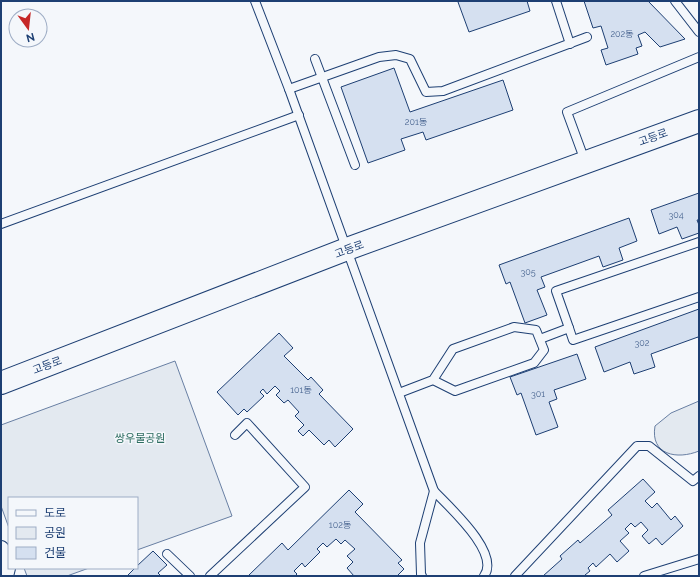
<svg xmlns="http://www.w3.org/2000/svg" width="700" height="577" font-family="Raleway,'Noto Sans KR',sans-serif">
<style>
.green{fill:#e3e9f0;stroke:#687fa3}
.building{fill:#d5e0f0;stroke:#1d3f73}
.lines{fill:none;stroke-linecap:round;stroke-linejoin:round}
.lane-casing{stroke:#1d3f73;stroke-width:10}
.street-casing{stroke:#1d3f73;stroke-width:18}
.secondary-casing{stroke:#1d3f73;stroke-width:24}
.lane{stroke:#f4f7fb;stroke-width:8}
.street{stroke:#f4f7fb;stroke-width:16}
.secondary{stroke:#f4f7fb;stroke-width:22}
.labels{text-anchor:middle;stroke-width:3;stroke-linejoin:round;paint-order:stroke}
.number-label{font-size:9px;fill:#4b6792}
.street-label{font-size:11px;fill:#1d3f73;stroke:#f4f7fb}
.park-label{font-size:11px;fill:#2c6c60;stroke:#f4f7fb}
</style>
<rect width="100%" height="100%" fill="#f4f7fb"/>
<!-- green -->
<g class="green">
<path d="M 175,361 L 232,516 L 137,550 L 137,498 L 9,498 L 9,528 L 1,506 L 1,425 Z"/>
<path d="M 699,401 L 699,451 C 677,460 650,455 655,426 L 671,413 Z"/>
<path d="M 24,568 L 89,568 L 67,576 L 27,576 Z"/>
</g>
<!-- building -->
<g class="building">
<path d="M 460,1 L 527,1 L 530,11 L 469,32 L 458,2 Z"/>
<path d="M 584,1 L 648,1 L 685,39 L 660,47 L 645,32 L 638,35 L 642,46 L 636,48 L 638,54 L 606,65 L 601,50 L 608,48 L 601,26 L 593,28 Z"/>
<path d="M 394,68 L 410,112 L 503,80 L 513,110 L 426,140 L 423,132 L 401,139 L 405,150 L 368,163 L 341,87 Z"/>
<path d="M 699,193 L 699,220 L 697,220 L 699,225 L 699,233 L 682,239 L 677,227 L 659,234 L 651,210 Z"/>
<path d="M 629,218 L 637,241 L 619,248 L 623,260 L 603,267 L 599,256 L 541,277 L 545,287 L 537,290 L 547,315 L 525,323 L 510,282 L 506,284 L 499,265 Z"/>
<path d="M 699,309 L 699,340 L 698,337 L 651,354 L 655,367 L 634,374 L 630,362 L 604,372 L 595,347 Z"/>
<path d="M 279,333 L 293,348 L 284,356 L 308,380 L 311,377 L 323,390 L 319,394 L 353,429 L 335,447 L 329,440 L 324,445 L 309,430 L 303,436 L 298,431 L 304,425 L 295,416 L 299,412 L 288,400 L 284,403 L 276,395 L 280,391 L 275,386 L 267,394 L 263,389 L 260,392 L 264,396 L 247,412 L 244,409 L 238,415 L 217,392 Z"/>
<path d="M 577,354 L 586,379 L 554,390 L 557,399 L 549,402 L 558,427 L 536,435 L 521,393 L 517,395 L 510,377 Z"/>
<path d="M 643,479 L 655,492 L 645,501 L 652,508 L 657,503 L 671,520 L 675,516 L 683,526 L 662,545 L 656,538 L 649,544 L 642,536 L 648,530 L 641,522 L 635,527 L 631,523 L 625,529 L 629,533 L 620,541 L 629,551 L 617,562 L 610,554 L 596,567 L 593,563 L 588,568 L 590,571 L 585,575 L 586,576 L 543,576 L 562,559 L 560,556 L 578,540 L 580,543 L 612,515 L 608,510 Z"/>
<path d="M 349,490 L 363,504 L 355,512 L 402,560 L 398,563 L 404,569 L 397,576 L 354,576 L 347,568 L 353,562 L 347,556 L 355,549 L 345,540 L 341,544 L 336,539 L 327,547 L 323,543 L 317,549 L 320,552 L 305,567 L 302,563 L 294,571 L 297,574 L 295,576 L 248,576 L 282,543 L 288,550 Z"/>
<path d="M 153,551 L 167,565 L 158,573 L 161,576 L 127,576 L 135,568 L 137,568 L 137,566 Z"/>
</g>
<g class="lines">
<!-- lane casing -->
<g class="lane-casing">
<g id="lane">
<path d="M 255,1 L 289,89 L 434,491 C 449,507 501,553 484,576"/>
<path d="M 556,1 L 570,44"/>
<path d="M 675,1 L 699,32"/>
<path d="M 315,59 L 355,165"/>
<path d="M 289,89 L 379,57 L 396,55 L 410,59 L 426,92 L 443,91 L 587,37"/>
<path d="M 585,161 L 567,112 L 699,57"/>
<path d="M 1,224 L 299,115"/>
<path d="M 569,328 L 556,291 L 699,242"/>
<path d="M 540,339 L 569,328 L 573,340 L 699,297"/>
<path d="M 399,393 L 433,380 L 453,349 L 514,327 L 536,330 L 544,350 L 534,363 L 455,391 L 433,380"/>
<path d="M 167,554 L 190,576"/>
<path d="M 210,576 L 305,487 L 247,423 L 235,435"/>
<path d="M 422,576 L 421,574 L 420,543 L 434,491"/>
<path d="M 515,576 L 637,446 L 649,446 L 693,481 L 699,476"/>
<path d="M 644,576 L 699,559"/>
</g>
</g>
<!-- street casing -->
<g class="street-casing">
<path id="street" d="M 1,549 L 7,568 L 5,576"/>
</g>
<!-- secondary casing -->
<g class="secondary-casing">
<path id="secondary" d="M 1,383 L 347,249 L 699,121"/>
</g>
<!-- lane -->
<use href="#lane" class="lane"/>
<!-- street -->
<use href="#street" class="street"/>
<!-- secondary -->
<use href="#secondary" class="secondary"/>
</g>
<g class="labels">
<!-- number labels -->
<g class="number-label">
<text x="622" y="37">202동</text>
<text x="416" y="125">201동</text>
<text x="676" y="218">304</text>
<text x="528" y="275">305</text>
<text x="642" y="346">302</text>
<text x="301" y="393">101동</text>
<text x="538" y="397">301</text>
<text x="340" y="528">102동</text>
</g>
<!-- street labels -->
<g class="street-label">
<text transform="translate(653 137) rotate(-20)" y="4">고등로</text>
<text transform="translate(349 249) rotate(-21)" y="4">고등로</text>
<text transform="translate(47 365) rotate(-21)" y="4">고등로</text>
</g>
<!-- park labels -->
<g class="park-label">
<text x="140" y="442">쌍우물공원</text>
</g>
</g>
<!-- border -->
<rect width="700" height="577" fill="none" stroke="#1d3f73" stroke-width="4"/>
<!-- legend -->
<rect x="8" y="497" width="130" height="72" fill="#f4f7fb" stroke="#9eadc5"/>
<rect x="16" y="510" width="20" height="6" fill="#f4f7fb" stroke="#9eadc5"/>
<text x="44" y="517" font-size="12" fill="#1d3f73">도로</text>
<rect x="16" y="527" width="20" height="12" fill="#e3e9f0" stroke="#9eadc5"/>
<text x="44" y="537" font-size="12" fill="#1d3f73">공원</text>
<rect x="16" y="547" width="20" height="12" fill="#d5e0f0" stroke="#9eadc5"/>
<text x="44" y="557" font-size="12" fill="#1d3f73">건물</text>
<!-- north arrow -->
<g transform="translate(28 28) rotate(165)"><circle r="19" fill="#f4f7fb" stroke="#9eadc5"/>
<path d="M0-3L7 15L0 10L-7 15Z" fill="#c62828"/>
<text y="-6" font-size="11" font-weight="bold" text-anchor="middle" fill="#1d3f73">N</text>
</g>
</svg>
